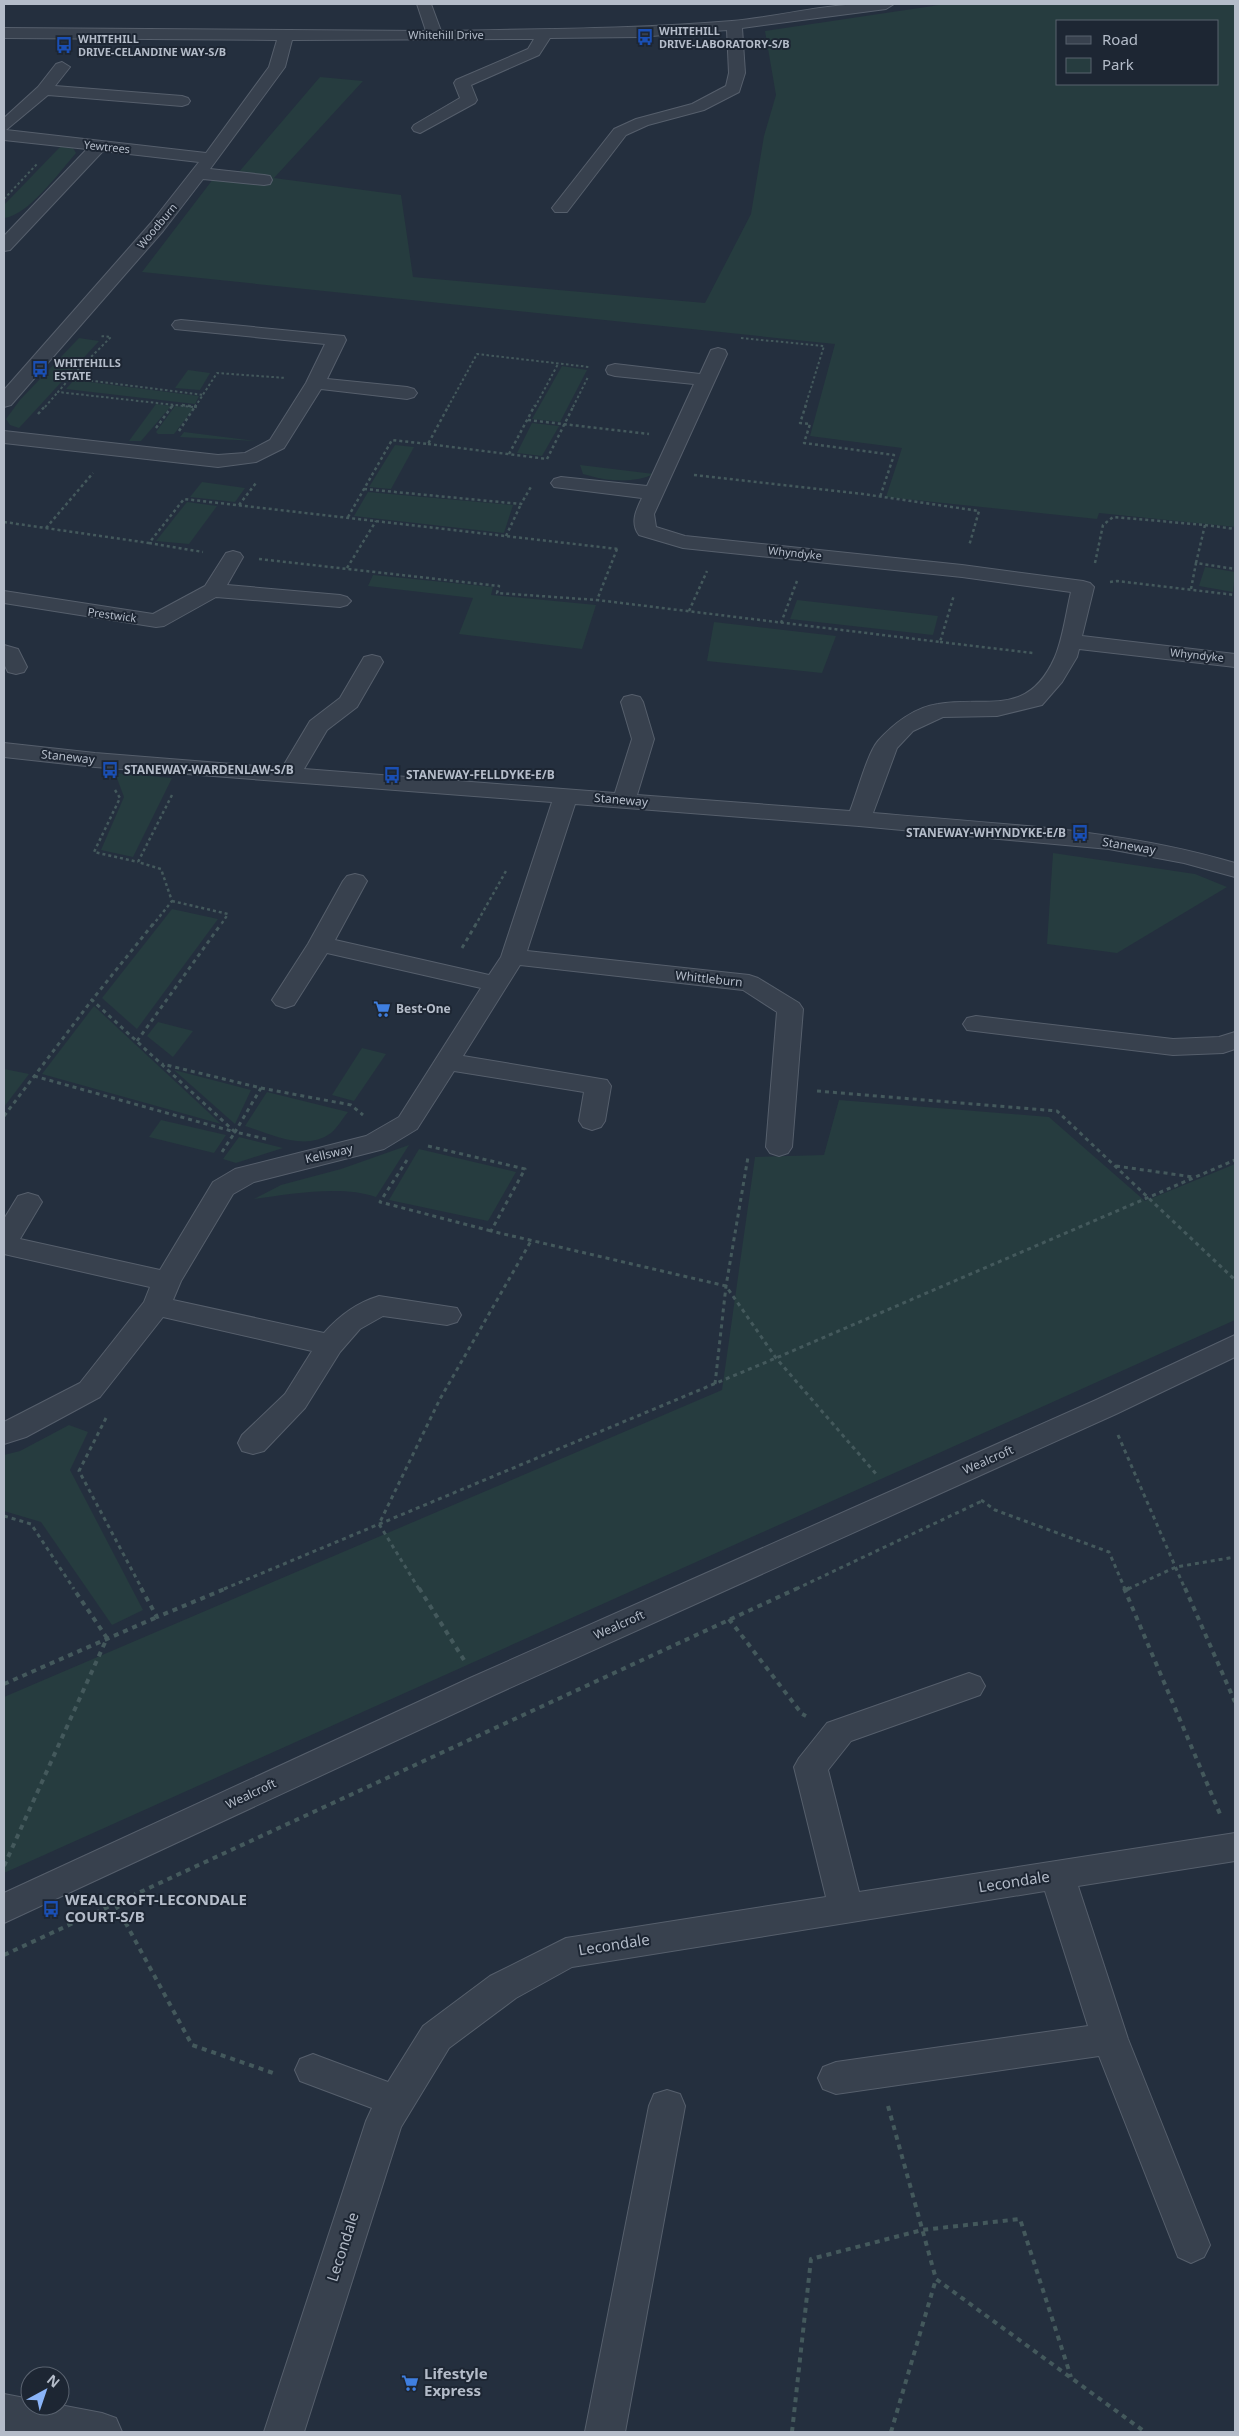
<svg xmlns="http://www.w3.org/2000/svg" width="1239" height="2436" font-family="'Noto Sans',sans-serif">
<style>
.green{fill:#263c3f;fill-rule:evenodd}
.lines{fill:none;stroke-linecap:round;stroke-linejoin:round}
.minor-casing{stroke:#565f6c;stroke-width:2}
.path-far3{stroke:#44595c;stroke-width:2;stroke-dasharray:2.5 2.5;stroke-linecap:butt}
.path-far2{stroke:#44595c;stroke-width:2.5;stroke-dasharray:3 3;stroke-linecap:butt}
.path-far1{stroke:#44595c;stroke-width:3;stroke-dasharray:4 4;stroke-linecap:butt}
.path{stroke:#44595c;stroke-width:4;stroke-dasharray:5 5;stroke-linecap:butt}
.minor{fill:#38414e;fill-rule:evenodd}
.labels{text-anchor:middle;stroke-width:4;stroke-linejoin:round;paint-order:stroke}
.far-poi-label{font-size:11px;font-weight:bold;fill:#b4bcc9;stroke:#1d2633;text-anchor:start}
.far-street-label{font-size:11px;fill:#b4bcc9;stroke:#1d2633}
.street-label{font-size:12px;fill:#b4bcc9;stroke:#1d2633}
.poi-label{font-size:12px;font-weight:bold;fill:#b4bcc9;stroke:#1d2633;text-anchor:start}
.near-street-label{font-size:15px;fill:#b4bcc9;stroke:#1d2633}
.near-poi-label{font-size:15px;font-weight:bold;fill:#b4bcc9;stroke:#1d2633;text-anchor:start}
</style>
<rect width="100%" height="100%" fill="#242f3e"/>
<!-- green -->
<g class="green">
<path d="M 946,4 L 1235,4 L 1235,527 L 1099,513 L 1097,519 L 886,497 L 902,448 L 810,436 L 835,344 L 142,272 L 220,170 L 238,173 L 320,77 L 363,81 L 274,178 L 401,195 L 413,277 L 705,303 L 751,214 L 764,136 L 776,95 L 765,31 ZM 1058,21 L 1218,21 L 1218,84 L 1058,84 Z"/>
<path d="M 61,146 L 73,148 L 76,153 C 60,171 28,216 4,218 L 4,205 Z"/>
<path d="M 79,338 L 99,341 L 19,428 L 10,425 L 6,419 L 20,400 Z"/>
<path d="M 562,366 L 587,370 L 560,422 L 532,419 Z"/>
<path d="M 188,370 L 210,373 L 200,390 L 175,388 Z"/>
<path d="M 74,380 L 199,396 L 195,404 L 66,389 Z"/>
<path d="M 156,404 L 171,406 L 141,441 L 129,441 Z"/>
<path d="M 175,406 L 194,408 L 174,434 L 158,434 L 156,432 Z"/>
<path d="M 532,423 L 559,426 L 542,456 L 517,453 Z"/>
<path d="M 184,432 L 257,441 L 180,437 Z"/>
<path d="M 395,445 L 414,447 L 391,489 L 369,487 Z"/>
<path d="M 580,465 L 654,474 C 632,484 606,481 583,474 Z"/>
<path d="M 202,482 L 245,488 L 235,502 L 190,497 Z"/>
<path d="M 368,492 L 513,505 L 504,533 L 354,516 Z"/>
<path d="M 187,502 L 217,506 L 189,544 L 156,541 Z"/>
<path d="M 1205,567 L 1235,572 L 1233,592 L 1199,586 Z"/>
<path d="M 373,575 L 493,587 L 491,595 L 596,605 L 582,649 L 459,634 L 473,598 L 368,586 Z"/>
<path d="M 797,600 L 938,616 L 933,635 L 790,619 Z"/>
<path d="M 714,622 L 836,636 L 822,673 L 707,661 Z"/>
<path d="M 115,773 L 172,778 L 133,857 L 101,850 L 124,797 Z"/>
<path d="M 1053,853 L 1195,874 L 1227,887 L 1117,953 L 1047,944 Z"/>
<path d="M 172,909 L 218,919 L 137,1029 L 102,998 Z"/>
<path d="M 94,1006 L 221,1124 L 42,1074 Z"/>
<path d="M 158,1022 L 193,1031 L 173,1057 L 147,1036 Z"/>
<path d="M 362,1048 L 386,1054 L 354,1101 L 332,1095 Z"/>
<path d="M 4,1069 L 29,1074 L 4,1107 Z"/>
<path d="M 174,1070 L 251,1090 L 235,1124 Z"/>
<path d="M 267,1092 L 348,1112 C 343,1118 337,1128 331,1133 C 305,1152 271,1134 245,1126 Z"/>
<path d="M 839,1100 L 1049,1117 L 1145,1201 L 1235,1164 L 1235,1320 L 4,1873 L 4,1697 L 722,1390 L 755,1157 L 824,1155 Z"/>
<path d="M 161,1120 L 226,1135 L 214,1153 L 149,1137 Z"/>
<path d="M 239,1137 L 283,1148 L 236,1163 L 223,1159 Z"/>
<path d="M 409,1145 L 376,1197 C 342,1185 290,1194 254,1199 L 281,1185 L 341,1169 Z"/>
<path d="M 419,1149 L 516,1172 L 488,1221 L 389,1200 Z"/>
<path d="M 69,1425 L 88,1432 L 70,1470 L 143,1610 L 112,1625 L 41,1522 L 4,1511 L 4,1455 L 20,1451 Z"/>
</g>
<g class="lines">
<!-- minor casing -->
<g class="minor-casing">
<g id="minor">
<path d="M 417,4 L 431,4 L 441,31 C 538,29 635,29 732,21 C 786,16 840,0 894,4 L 886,9 L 742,28 L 745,73 L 739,92 L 704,110 L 648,125 L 626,135 L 567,212 L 555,212 L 552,208 L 614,129 L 636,119 L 692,104 L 726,86 L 729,73 L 727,30 L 639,37 L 550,38 L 539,55 L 471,85 L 477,100 L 475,103 L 420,133 L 414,131 L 412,128 L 414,125 L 460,98 L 454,83 L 456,80 L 528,49 L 534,39 L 292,40 L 285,67 L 210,169 L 264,175 L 270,176 L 272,180 L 270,184 L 264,185 L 203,179 L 163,231 L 11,405 L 4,407 L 4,390 L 151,223 L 199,162 L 103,151 L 10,250 L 4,251 L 4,236 L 87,149 L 4,140 L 4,118 L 38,87 L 56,64 L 62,62 L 70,67 L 55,86 L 182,96 L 188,98 L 190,101 L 188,104 L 182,106 L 48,95 L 6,130 L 206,153 L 269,67 L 277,40 L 4,38 L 4,28 L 426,31 Z"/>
<path d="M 181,320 L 344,336 L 346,340 L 327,379 L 407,387 L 414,389 L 417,393 L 414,397 L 407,399 L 321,389 L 284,448 L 256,462 L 218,467 L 4,443 L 4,431 L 218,455 L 245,453 L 270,440 L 306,383 L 325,344 L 175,329 L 172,325 L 175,321 Z"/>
<path d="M 718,348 L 725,350 L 727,354 L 654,514 L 656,527 L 685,536 L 962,565 L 1083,581 L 1090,583 L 1094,587 L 1082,636 L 1235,654 L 1235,667 L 1079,649 L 1077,657 L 1062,682 L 1042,705 L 997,716 L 943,717 L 913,731 L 897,748 L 873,813 C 994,824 1118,828 1235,863 L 1235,877 L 1184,863 L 1109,849 L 859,826 L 575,804 L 527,951 L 749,975 L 758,978 L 799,1003 L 803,1009 L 792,1147 L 788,1153 L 779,1156 L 770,1153 L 766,1147 L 777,1012 L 743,990 L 520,965 L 463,1056 L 607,1080 L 611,1086 L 605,1121 L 601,1127 L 592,1130 L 583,1127 L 579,1121 L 584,1092 L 454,1071 L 417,1129 L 384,1149 L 254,1182 L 233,1194 L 181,1281 L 173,1300 L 324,1333 C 339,1316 356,1303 379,1296 L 457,1308 L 461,1315 L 457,1322 L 447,1325 L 383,1316 L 360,1329 L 340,1352 L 305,1408 L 264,1451 L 253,1454 L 242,1451 L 238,1443 L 242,1435 L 285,1394 L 312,1351 L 163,1317 L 100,1397 L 26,1437 L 4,1444 L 4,1422 L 80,1383 L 144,1302 L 150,1287 L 4,1254 L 4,1219 L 18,1196 L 28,1193 L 38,1196 L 42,1202 L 20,1239 L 160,1270 L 213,1182 L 235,1169 L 366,1136 L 399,1117 L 481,988 L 327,953 L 294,1005 L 285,1008 L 276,1005 L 272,1000 L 308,944 L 343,881 L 347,876 L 355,874 L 363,876 L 367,881 L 335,940 L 489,975 L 501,957 L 552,802 L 95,767 L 4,757 L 4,743 L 95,753 L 282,768 L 310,721 L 340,698 L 364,657 L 372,655 L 380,657 L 383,662 L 357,707 L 327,730 L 304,769 L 615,793 L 632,739 L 621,702 L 624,697 L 632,695 L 640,697 L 643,702 L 654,739 L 637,795 L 850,811 C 857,794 867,754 878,741 C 893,724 915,707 938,704 C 988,696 1028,718 1055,657 C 1063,638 1066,613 1071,592 L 962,577 L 683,548 L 639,535 C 630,523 636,510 642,498 L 554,487 L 551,483 L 554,479 L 561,477 L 647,486 L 694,384 L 615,376 L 608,374 L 606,370 L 608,366 L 615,364 L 700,374 L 711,350 Z"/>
<path d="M 233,551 L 240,553 L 243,557 L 227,585 L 340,595 L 347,597 L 351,601 L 347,605 L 340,607 L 216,597 L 164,626 L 156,627 L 4,603 L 4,591 L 153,614 L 205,586 L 226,553 Z"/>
<path d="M 4,645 L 18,649 L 27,667 L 24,672 L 16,674 L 8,672 L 4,664 Z"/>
<path d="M 976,1016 L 1173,1039 L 1219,1037 L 1235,1032 L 1235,1049 L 1223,1053 L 1173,1055 L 967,1030 L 963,1024 L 967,1018 Z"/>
<path d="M 1235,1335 L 1235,1357 L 1116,1414 L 492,1696 L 4,1923 L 4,1893 L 470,1678 L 1096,1400 Z"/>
<path d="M 969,1673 L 980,1677 L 985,1686 L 980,1695 L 851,1741 L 828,1770 L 859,1892 L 1235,1833 L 1235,1861 L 1078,1886 L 1128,2039 L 1210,2245 L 1204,2257 L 1191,2263 L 1178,2257 L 1099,2056 L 836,2094 L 823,2089 L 818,2078 L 823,2067 L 836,2062 L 1088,2026 L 1045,1891 L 572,1967 L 516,1998 L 449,2048 L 401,2127 L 304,2432 L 264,2432 L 366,2121 L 372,2108 L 300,2081 L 295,2070 L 300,2059 L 313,2054 L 388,2082 L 423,2026 L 490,1976 L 566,1938 L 826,1897 L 794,1767 L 799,1758 L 827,1723 Z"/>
<path d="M 667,2090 L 680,2094 L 685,2106 L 625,2432 L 585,2432 L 649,2106 L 654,2094 Z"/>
<path d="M 4,2394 L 30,2399 L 30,2406 L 60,2405 L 102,2413 L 116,2418 L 122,2432 L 4,2432 Z"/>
</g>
</g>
<!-- path-far3 -->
<g class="path-far3">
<path d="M 4,199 L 37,164"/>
<path d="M 741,338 L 824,346 L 805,407"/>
<path d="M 70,378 L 111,337 L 100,336"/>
<path d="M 45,407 L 58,392"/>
<path d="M 172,407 L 173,405"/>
<path d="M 193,407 L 58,392 L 70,378 L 204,395"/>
<path d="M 195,407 L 217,373 L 286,378"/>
<path d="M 448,407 L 477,354 L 589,367"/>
<path d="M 535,407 L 558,364"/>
<path d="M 573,407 L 588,377"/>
</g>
<!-- path-far2 -->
<g class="path-far2">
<path d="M 182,405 L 197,407"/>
<path d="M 806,405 L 800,423 L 810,424 L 804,443 L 894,455 L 880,497"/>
<path d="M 38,414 L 46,405"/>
<path d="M 528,420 L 649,434"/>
<path d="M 156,428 L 173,405"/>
<path d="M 179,431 L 196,405"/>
<path d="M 428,444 L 547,459"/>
<path d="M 509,454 L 535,405"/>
<path d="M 547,459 L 574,405"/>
<path d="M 694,475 L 863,494 L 979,511 L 969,546"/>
<path d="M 364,489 L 521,504 L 532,485"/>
<path d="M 239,505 L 256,483"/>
<path d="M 348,517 L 392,440 L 428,444 L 449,405"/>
<path d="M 4,522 L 149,543 L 184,499 L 618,549"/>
<path d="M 1205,525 L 1235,529"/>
<path d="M 46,528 L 93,473"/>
<path d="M 506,536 L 521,504"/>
<path d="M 149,543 L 203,552"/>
<path d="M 617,549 L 597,600 L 940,642 L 954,595"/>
<path d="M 259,559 L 499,586 L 497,593 L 597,600"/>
<path d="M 1095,563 L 1103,525 L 1113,517 L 1205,525 L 1196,563"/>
<path d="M 347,568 L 376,521"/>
<path d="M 1110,582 L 1117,581 L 1235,595"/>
<path d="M 1191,589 L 1196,563 L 1235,569"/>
<path d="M 689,611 L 707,571"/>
<path d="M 781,623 L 797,581"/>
<path d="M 940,642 L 1033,653"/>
<path d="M 115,790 L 120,798 L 94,852 L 138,862"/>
<path d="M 172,901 L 228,914 L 220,926"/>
<path d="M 152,926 L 172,901 L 161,869 L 138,862 L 173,793"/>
<path d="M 475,926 L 506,871"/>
</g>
<!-- path-far1 -->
<g class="path-far1">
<path d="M 153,924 L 92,1000 L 235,1132 L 266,1139"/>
<path d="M 462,948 L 476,924"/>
<path d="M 137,1041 L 221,924"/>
<path d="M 34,1076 L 235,1132 L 261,1088 L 162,1064"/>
<path d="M 261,1088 L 351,1105 L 363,1115"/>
<path d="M 817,1091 L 1057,1111 L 1235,1280"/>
<path d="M 4,1116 L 92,1000"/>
<path d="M 428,1146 L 525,1169 L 491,1231 L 726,1286 L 776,1358 L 877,1475"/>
<path d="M 222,1152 L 235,1132"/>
<path d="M 407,1160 L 380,1202 L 491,1231"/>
<path d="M 1116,1166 L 1193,1177"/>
<path d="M 715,1384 L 726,1286 L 748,1157"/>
<path d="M 106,1418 L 79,1471 L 142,1589"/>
<path d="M 1118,1435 L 1185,1589"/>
<path d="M 981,1500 L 995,1510 L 1109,1552 L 1125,1589"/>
<path d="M 4,1516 L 31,1524 L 74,1589"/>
<path d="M 224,1589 L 776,1358 L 1235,1160"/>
<path d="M 419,1589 L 379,1524 L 440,1399 L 531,1241"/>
<path d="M 796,1589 L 982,1501"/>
<path d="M 1128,1589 L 1176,1567 L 1235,1557"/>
</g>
<!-- path -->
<g class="path">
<path d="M 141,1588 L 157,1617 L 227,1588"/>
<path d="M 419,1588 L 464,1660"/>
<path d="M 1124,1588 L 1220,1814"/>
<path d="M 1185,1588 L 1235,1702"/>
<path d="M 1125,1590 L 1130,1588"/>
<path d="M 729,1619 L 802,1714 L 806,1716"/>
<path d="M 4,1684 L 157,1617"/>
<path d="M 4,1866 L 107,1638 L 73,1588"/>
<path d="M 111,1896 L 192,2045 L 276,2074"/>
<path d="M 4,1955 L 798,1588"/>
<path d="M 888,2106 L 936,2279"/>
<path d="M 792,2432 L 811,2259 L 922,2230 L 1020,2219 L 1071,2377"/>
<path d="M 891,2432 L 936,2279 L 1145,2432"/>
</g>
<!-- minor -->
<use href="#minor" class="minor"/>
</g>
<!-- icons -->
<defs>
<g id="bus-bare" transform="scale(1.35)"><path d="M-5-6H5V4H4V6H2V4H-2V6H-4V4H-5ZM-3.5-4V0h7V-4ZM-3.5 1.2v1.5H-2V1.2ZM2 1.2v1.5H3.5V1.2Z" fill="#1a4fb4" stroke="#1d2633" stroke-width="2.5" paint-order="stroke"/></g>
<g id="supermarket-bare" transform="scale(1.35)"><path d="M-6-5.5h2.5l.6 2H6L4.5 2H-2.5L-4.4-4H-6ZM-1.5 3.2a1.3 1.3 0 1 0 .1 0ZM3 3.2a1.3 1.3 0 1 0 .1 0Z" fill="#3f7fe0" stroke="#1d2633" stroke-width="2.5" paint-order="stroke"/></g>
</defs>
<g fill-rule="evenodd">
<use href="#bus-bare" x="645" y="37"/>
<use href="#bus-bare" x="64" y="45"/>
<use href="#bus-bare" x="40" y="369"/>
<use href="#bus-bare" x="110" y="770"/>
<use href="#bus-bare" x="392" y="775"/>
<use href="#bus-bare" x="1080" y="833"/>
<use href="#supermarket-bare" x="382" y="1009"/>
<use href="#bus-bare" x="51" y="1909"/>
<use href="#supermarket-bare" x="410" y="2383"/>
</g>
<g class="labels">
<!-- far-poi labels -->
<g class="far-poi-label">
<text x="659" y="35">WHITEHILL<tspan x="659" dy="13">DRIVE-LABORATORY-S/B</tspan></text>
<text x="78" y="43">WHITEHILL<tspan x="78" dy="13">DRIVE-CELANDINE WAY-S/B</tspan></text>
<text x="54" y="367">WHITEHILLS<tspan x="54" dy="13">ESTATE</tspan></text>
</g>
<!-- far-street labels -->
<g class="far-street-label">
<text x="446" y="39">Whitehill Drive</text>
<text transform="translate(107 147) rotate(6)" y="4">Yewtrees</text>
<text transform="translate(157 226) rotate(-50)" y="4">Woodburn</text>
<text transform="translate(795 553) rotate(6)" y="4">Whyndyke</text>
<text transform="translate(112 615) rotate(8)" y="4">Prestwick</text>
<text transform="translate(1197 655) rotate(6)" y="4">Whyndyke</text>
</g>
<!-- street labels -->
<g class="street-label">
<text transform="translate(68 757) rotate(6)" y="4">Staneway</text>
<text transform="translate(621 800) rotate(5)" y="4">Staneway</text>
<text transform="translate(1129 846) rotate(9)" y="4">Staneway</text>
<text transform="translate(709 979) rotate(6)" y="4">Whittleburn</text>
<text transform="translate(329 1154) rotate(-13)" y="4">Kellsway</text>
<text transform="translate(988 1460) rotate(-24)" y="4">Wealcroft</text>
<text transform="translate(619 1625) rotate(-24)" y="4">Wealcroft</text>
<text transform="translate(251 1794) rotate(-25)" y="4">Wealcroft</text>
</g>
<!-- poi labels -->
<g class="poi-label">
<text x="124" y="774">STANEWAY-WARDENLAW-S/B</text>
<text x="406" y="779">STANEWAY-FELLDYKE-E/B</text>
<text x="1066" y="837" text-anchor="end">STANEWAY-WHYNDYKE-E/B</text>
<text x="396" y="1013">Best-One</text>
</g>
<!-- near-street labels -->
<g class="near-street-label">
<text transform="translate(1014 1882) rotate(-9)" y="5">Lecondale</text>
<text transform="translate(614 1945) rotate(-9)" y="5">Lecondale</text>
<text transform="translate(343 2247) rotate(-72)" y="5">Lecondale</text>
</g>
<!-- near-poi labels -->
<g class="near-poi-label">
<text x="65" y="1905">WEALCROFT-LECONDALE<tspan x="65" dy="17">COURT-S/B</tspan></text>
<text x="424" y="2379">Lifestyle<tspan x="424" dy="17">Express</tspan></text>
</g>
</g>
<!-- border -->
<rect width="1239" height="2436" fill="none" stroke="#b4bcc9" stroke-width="10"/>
<!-- legend -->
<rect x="1056" y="20" width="162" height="65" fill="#1d2633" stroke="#59626f"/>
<rect x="1066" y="36" width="25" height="8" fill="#38414e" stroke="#59626f"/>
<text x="1102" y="45" font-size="15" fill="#b4bcc9">Road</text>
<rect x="1066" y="58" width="25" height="15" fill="#263c3f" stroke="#59626f"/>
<text x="1102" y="70" font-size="15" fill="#b4bcc9">Park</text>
<!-- north arrow -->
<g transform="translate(45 2391) rotate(40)"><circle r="24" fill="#1d2633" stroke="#59626f"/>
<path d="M0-4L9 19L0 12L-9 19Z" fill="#8ab4f8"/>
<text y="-8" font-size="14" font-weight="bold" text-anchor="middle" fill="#b4bcc9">N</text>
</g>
</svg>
